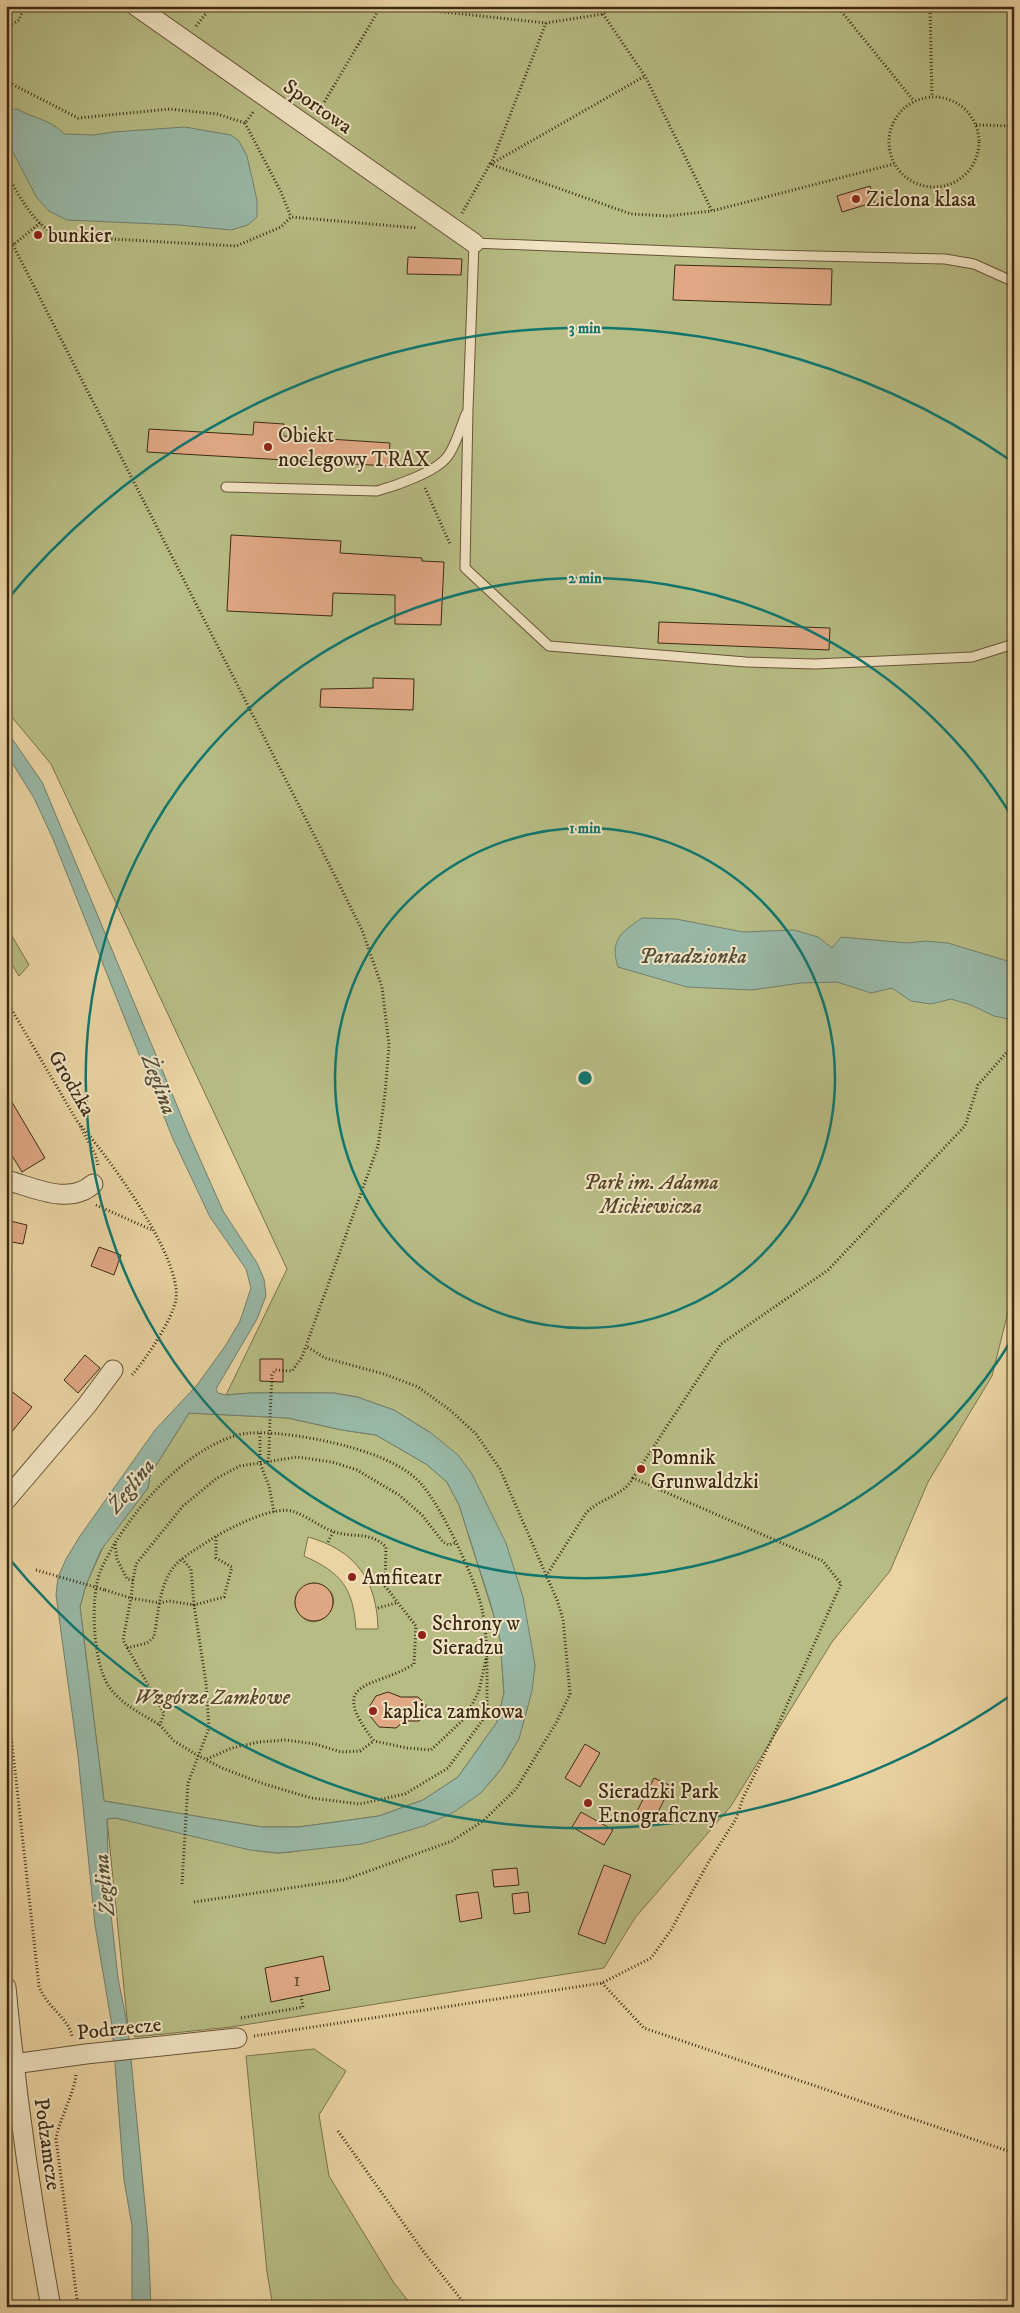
<svg xmlns="http://www.w3.org/2000/svg" width="1020" height="2313" font-family="'IM FELL DW Pica',serif">
<style>
.green{fill:#b7bc84;stroke:#79734c;fill-rule:evenodd}
.water{fill:#98b8a7;stroke:#737f6d;fill-rule:evenodd}
.building{fill:#e0a885;stroke:#3b2a15}
.lines{fill:none;stroke-linecap:round;stroke-linejoin:round}
.service-casing{stroke:#675438;stroke-width:11}
.minor-casing{stroke:#675438;stroke-width:21}
.path{stroke:#3b2a15;stroke-width:3;stroke-dasharray:1 2.5;stroke-linecap:butt}
.service{stroke:#f1e3c3;stroke-width:9}
.minor{stroke:#f1e3c3;stroke-width:19}
.path-bridge{stroke:#3b2a15;stroke-width:3;stroke-dasharray:1 2.5;stroke-linecap:butt}
.ring{fill:none;stroke:#0f766e;stroke-width:2.5}
.poi-dot{fill:#8f2418;stroke:#f1e3c3;stroke-width:2}
.labels{text-anchor:middle;stroke-width:4;stroke-linejoin:round;paint-order:stroke}
.number-label{font-size:19px;fill:#644a31}
.street-label{font-size:21px;fill:#3b2a15;stroke:#f1e3c3}
.poi-label{font-size:21px;fill:#3b2a15;stroke:#f1e3c3;text-anchor:start}
.park-label{font-size:21px;font-style:italic;fill:#54472b;stroke:#f1e3c3}
.water-label{font-size:22px;font-style:italic;fill:#524e3a;stroke:#f1e3c3}
.centre{fill:#0f766e;stroke:#f1e3c3;stroke-width:2.5}
.ring-label{font-size:15px;text-anchor:middle;font-weight:bold;fill:#0f766e;stroke:#f1e3c3;stroke-width:4;stroke-linejoin:round;paint-order:stroke}
</style>
<rect width="100%" height="100%" fill="#ead4a2"/>
<filter id="stains"><feTurbulence type="fractalNoise" baseFrequency=".004" numOctaves="4"/><feColorMatrix values="0 0 0 0 .2 0 0 0 0 .09 0 0 0 0 .02 0 0 0 .5 -.17"/></filter>
<radialGradient id="worn" r=".72"><stop offset=".6" stop-color="#630" stop-opacity="0"/><stop offset="1" stop-color="#630" stop-opacity=".3"/></radialGradient>
<!-- green -->
<g class="green">
<path d="M 6,6 L 1014,6 L 1014,1288 L 992,1376 L 928,1482 L 890,1571 L 832,1642 L 731,1806 L 635,1918 L 604,1968 L 231,2027 L 135,2037 L 128,2028 L 107,1819 L 115,1818 C 144,1824 172,1830 200,1837 C 226,1843 252,1852 278,1853 C 289,1853 301,1850 312,1849 C 339,1846 364,1843 390,1835 C 488,1807 522,1766 535,1665 L 431,1433 L 394,1410 L 357,1397 L 334,1393 L 251,1393 L 226,1395 L 287,1269 L 51,764 L 6,710 Z"/>
<path d="M 6,926 L 29,965 L 19,976 L 6,955 Z"/>
<path d="M 189,1413 L 288,1418 L 342,1430 L 376,1435 L 426,1464 L 447,1482 L 459,1505 L 493,1613 L 500,1639 L 504,1693 L 497,1722 L 458,1777 L 423,1800 L 379,1816 L 299,1827 L 262,1827 L 104,1801 L 80,1607 L 86,1585 L 104,1545 L 148,1488 L 150,1475 ZM 308,1537 C 355,1550 377,1580 378,1629 L 356,1629 C 353,1588 342,1573 304,1556 ZM 314,1583 C 358,1591 317,1643 298,1612 C 290,1599 300,1586 314,1583 Z"/>
<path d="M 314,2049 L 346,2071 L 319,2115 L 329,2176 L 394,2283 L 413,2307 L 273,2307 L 267,2272 L 246,2056 Z"/>
</g>
<!-- water -->
<g class="water">
<path d="M 17,109 C 34,119 49,118 64,134 L 95,135 L 113,132 L 185,127 L 231,135 L 239,141 L 247,156 L 257,200 L 257,217 L 248,225 L 231,230 L 179,225 L 67,220 L 49,211 L 37,198 L 6,139 L 6,110 Z"/>
<path d="M 6,730 L 42,782 L 188,1132 L 223,1211 L 257,1263 L 264,1279 L 266,1296 L 257,1319 L 216,1389 L 218,1393 L 226,1395 L 251,1393 L 334,1393 L 357,1397 L 394,1410 L 431,1433 L 458,1455 L 472,1474 L 506,1543 L 523,1597 L 535,1665 L 532,1691 L 519,1739 L 501,1769 L 481,1793 L 454,1812 L 424,1826 L 362,1844 L 279,1853 L 250,1850 L 116,1818 L 107,1819 L 109,1896 L 118,1978 L 128,2028 L 148,2236 L 151,2307 L 133,2307 L 132,2302 L 132,2226 L 124,2180 L 112,2026 L 95,1925 L 78,1756 L 56,1595 L 58,1577 L 66,1559 L 80,1536 L 155,1430 L 197,1385 L 226,1345 L 240,1321 L 251,1288 L 246,1269 L 210,1217 L 173,1139 L 53,839 L 34,798 L 6,753 ZM 189,1413 L 288,1418 L 342,1430 L 376,1435 L 426,1464 L 447,1482 L 459,1505 L 491,1605 L 500,1639 L 504,1693 L 497,1722 L 458,1777 L 423,1800 L 379,1816 L 299,1827 L 262,1827 L 104,1801 L 80,1607 L 86,1585 L 101,1550 L 148,1488 L 150,1475 Z"/>
<path d="M 642,918 L 676,919 L 743,932 L 794,930 L 818,937 L 832,948 L 841,937 L 908,943 L 925,941 L 948,943 L 1014,963 L 1014,1020 L 994,1016 L 971,1005 L 951,999 L 931,1004 L 911,1001 L 892,988 L 871,993 L 837,982 L 801,983 L 752,990 L 687,987 L 618,967 C 609,940 622,932 642,918 Z"/>
</g>
<!-- building -->
<g class="building">
<path d="M 870,186 L 875,202 L 842,212 L 837,196 Z"/>
<path d="M 408,257 L 462,259 L 461,275 L 407,274 Z"/>
<path d="M 675,265 L 832,269 L 831,305 L 673,300 Z"/>
<path d="M 254,422 L 284,424 L 283,436 L 390,443 L 388,466 L 147,452 L 149,429 L 253,435 Z"/>
<path d="M 231,535 L 341,541 L 340,553 L 422,558 L 422,561 L 444,562 L 441,625 L 395,624 L 395,595 L 333,593 L 332,616 L 227,611 Z"/>
<path d="M 659,622 L 830,628 L 829,650 L 658,643 Z"/>
<path d="M 373,678 L 414,679 L 413,710 L 320,707 L 321,689 L 373,688 Z"/>
<path d="M 6,1092 L 45,1158 L 22,1172 L 6,1146 Z"/>
<path d="M 6,1220 L 27,1225 L 23,1244 L 6,1241 Z"/>
<path d="M 99,1247 L 121,1255 L 114,1275 L 91,1266 Z"/>
<path d="M 85,1355 L 100,1368 L 78,1393 L 64,1380 Z"/>
<path d="M 260,1359 L 283,1359 L 283,1382 L 260,1381 Z"/>
<path d="M 6,1387 L 32,1407 L 6,1439 Z"/>
<circle cx="314" cy="1602" r="19"/>
<path d="M 388,1692 L 401,1697 L 418,1697 L 426,1705 L 426,1714 L 419,1721 L 404,1721 L 396,1728 L 379,1727 L 370,1716 L 369,1707 L 376,1696 Z"/>
<path d="M 585,1744 L 600,1753 L 580,1787 L 565,1778 Z"/>
<path d="M 654,1778 L 671,1786 L 652,1824 L 635,1815 Z"/>
<path d="M 581,1812 L 613,1830 L 604,1845 L 572,1827 Z"/>
<path d="M 604,1865 L 631,1875 L 605,1944 L 578,1934 Z"/>
<path d="M 517,1868 L 519,1885 L 494,1887 L 492,1870 Z"/>
<path d="M 478,1892 L 482,1918 L 460,1922 L 456,1895 Z"/>
<path d="M 528,1892 L 530,1912 L 514,1914 L 512,1894 Z"/>
<path d="M 323,1956 L 330,1990 L 271,2002 L 265,1968 Z"/>
</g>
<g class="lines">
<!-- service casing -->
<g class="service-casing">
<g id="service">
<path d="M 1014,282 L 974,264 L 945,259 L 772,255 L 474,243 L 468,409 L 465,568 L 549,646 L 746,662 L 815,664 L 972,657 L 1014,644"/>
<path d="M 226,487 L 377,491 C 395,486 436,472 447,457 C 455,448 461,426 466,414"/>
</g>
</g>
<!-- minor casing -->
<g class="minor-casing">
<g id="minor">
<path d="M 136,6 L 474,243"/>
<path d="M 6,1180 C 33,1187 69,1206 93,1184"/>
<path d="M 6,1500 L 87,1405 L 113,1370"/>
<path d="M 6,1987 C 16,2094 31,2201 51,2307"/>
<path d="M 6,2065 L 86,2054 L 237,2038"/>
</g>
</g>
<!-- path -->
<g class="path">
<path d="M 389,6 L 546,23 L 603,14 L 613,6"/>
<path d="M 837,6 L 914,101"/>
<path d="M 930,6 L 932,97"/>
<path d="M 603,14 L 645,76 L 712,211 L 894,164"/>
<path d="M 196,26 L 212,6"/>
<path d="M 6,28 L 19,20 L 25,6"/>
<path d="M 6,81 L 78,118 L 170,109 L 217,114 L 245,123 L 254,111"/>
<circle cx="934" cy="142" r="45"/>
<path d="M 319,111 L 381,6"/>
<path d="M 245,123 L 281,192 L 291,217"/>
<path d="M 976,125 L 1014,126"/>
<path d="M 491,164 L 645,76"/>
<path d="M 491,164 L 546,23"/>
<path d="M 6,173 C 20,197 33,224 58,236 L 236,246 L 281,227 L 291,217 L 417,228"/>
<path d="M 462,213 L 490,164 L 631,214 L 668,216 L 712,211"/>
<path d="M 40,223 L 13,245 L 339,884 L 362,930 L 382,987 L 389,1045 L 385,1094 L 378,1146 L 302,1357 L 292,1371 L 275,1370 L 272,1375 L 270,1417"/>
<path d="M 6,231 L 14,246"/>
<path d="M 425,488 L 450,544"/>
<path d="M 6,1000 L 77,1121"/>
<path d="M 77,1121 C 105,1152 182,1257 176,1299 C 173,1319 146,1359 132,1375"/>
<path d="M 80,1126 L 95,1154 L 98,1165"/>
<path d="M 96,1205 L 152,1230"/>
<path d="M 260,1433 L 260,1463 L 269,1486 L 274,1512"/>
<path d="M 268,1462 L 269,1452"/>
<path d="M 328,1542 L 333,1532"/>
<path d="M 114,1544 C 110,1553 104,1562 100,1572 C 90,1598 93,1662 108,1685 C 120,1704 142,1714 160,1725"/>
<path d="M 546,1576 L 586,1513 C 599,1499 625,1495 633,1478"/>
<path d="M 133,1580 L 127,1579 L 117,1559 L 115,1543 C 142,1500 184,1453 234,1436 C 260,1427 320,1439 346,1446 C 372,1453 406,1465 423,1486 C 443,1510 475,1578 482,1609 C 485,1623 486,1639 487,1654"/>
<path d="M 105,1590 L 131,1598 L 160,1603 L 169,1601 L 194,1605 L 191,1569 L 182,1559"/>
<path d="M 378,1608 L 396,1603"/>
<path d="M 127,1648 L 147,1643 L 154,1637 C 158,1616 159,1588 172,1569 C 183,1555 202,1546 216,1536"/>
<path d="M 6,1690 L 39,1986 C 47,2008 68,2017 72,2036"/>
<path d="M 207,1759 L 232,1748 L 259,1742 L 286,1740 L 315,1744 L 341,1752 L 360,1751 L 374,1741"/>
<path d="M 182,1884 L 188,1783 L 209,1728 L 206,1683 L 194,1605 L 224,1597 L 232,1567 L 216,1558 L 216,1536 C 233,1527 275,1504 295,1512 C 308,1517 319,1526 332,1531 C 352,1539 369,1530 386,1547 L 385,1586 L 416,1626 L 414,1664 C 375,1689 325,1678 374,1741 L 407,1748 L 431,1750 L 465,1718 L 479,1691 L 487,1654 L 487,1714 L 448,1768 L 405,1794 L 360,1804 L 311,1798 L 264,1784 L 222,1768 L 197,1755 L 174,1741 L 160,1725 L 164,1713 L 123,1640 L 131,1598 L 133,1580 L 136,1564 L 183,1506 L 217,1478 L 240,1466 L 297,1457 L 332,1462 L 357,1470 L 399,1495 L 422,1515 L 443,1542 L 449,1545 L 455,1543"/>
<path d="M 194,1902 L 344,1880 L 452,1841 L 483,1821 L 516,1789 L 556,1723 L 570,1694 L 563,1619 L 557,1600 L 500,1469 L 476,1434 L 450,1410 L 418,1387 L 384,1374 L 325,1358 L 306,1346"/>
<path d="M 602,1983 L 644,2028 L 1014,2153"/>
<path d="M 241,2018 L 303,2007 L 301,1996"/>
<path d="M 254,2036 L 602,1983 L 651,1958 L 671,1930 L 708,1863 L 736,1819 L 743,1798 L 770,1743 L 841,1584 L 823,1561 L 633,1478 L 721,1344 L 828,1270 L 965,1126 L 978,1085 L 1014,1044"/>
<path d="M 76,2075 C 73,2097 60,2117 56,2139 L 78,2307"/>
<path d="M 338,2131 L 423,2251 L 467,2307"/>
</g>
<!-- service -->
<use href="#service" class="service"/>
<!-- minor -->
<use href="#minor" class="minor"/>
<!-- path-bridge -->
<g class="path-bridge">
<path d="M 269,1452 L 270,1417"/>
<path d="M 36,1570 L 105,1590"/>
</g>
</g>
<!-- distance rings -->
<g class="ring">
<circle cx="585" cy="1078" r="250"/>
<path d="M1014 1336A500 500 0 1 1 1014 820"/>
<path d="M1010 1696A750 750 0 0 1 6 1555M6 601A750 750 0 0 1 1010 460"/>
</g>
<!-- markers -->
<g class="poi-dot">
<circle cx="856" cy="199" r="5"/>
<circle cx="38" cy="235" r="5"/>
<circle cx="268" cy="447" r="5"/>
<circle cx="641" cy="1469" r="5"/>
<circle cx="352" cy="1577" r="5"/>
<circle cx="422" cy="1635" r="5"/>
<circle cx="373" cy="1711" r="5"/>
<circle cx="588" cy="1803" r="5"/>
</g>
<g class="labels">
<!-- number labels -->
<g class="number-label">
<text x="297" y="1986">1</text>
</g>
<!-- street labels -->
<g class="street-label">
<text transform="translate(318 106) rotate(35)" y="7">Sportowa</text>
<text transform="translate(72 1083) rotate(60)" y="7">Grodzka</text>
<text transform="translate(119 2028) rotate(-6)" y="7">Podrzecze</text>
<text transform="translate(48 2144) rotate(82)" y="7">Podzamcze</text>
</g>
<!-- poi labels -->
<g class="poi-label">
<text x="866" y="206">Zielona klasa</text>
<text x="48" y="242">bunkier</text>
<text x="278" y="442">Obiekt<tspan x="278" dy="24">noclegowy TRAX</tspan></text>
<text x="651" y="1464">Pomnik<tspan x="651" dy="24">Grunwaldzki</tspan></text>
<text x="362" y="1584">Amfiteatr</text>
<text x="432" y="1630">Schrony w<tspan x="432" dy="24">Sieradzu</tspan></text>
<text x="383" y="1718">kaplica zamkowa</text>
<text x="598" y="1798">Sieradzki Park<tspan x="598" dy="24">Etnograficzny</tspan></text>
</g>
<!-- park labels -->
<g class="park-label">
<text x="651" y="1189">Park im. Adama<tspan x="651" dy="24">Mickiewicza</tspan></text>
<text x="212" y="1704">Wzgórze Zamkowe</text>
</g>
<!-- water labels -->
<g class="water-label">
<text x="693" y="963">Paradzionka</text>
<text transform="translate(160 1084) rotate(69)" y="8">Żeglina</text>
<text transform="translate(130 1485) rotate(-51)" y="8">Żeglina</text>
<text transform="translate(103 1885) rotate(-96)" y="8">Żeglina</text>
</g>
</g>
<circle cx="585" cy="1078" r="8" class="centre"/>
<g class="ring-label">
<text x="585" y="333">3 min</text>
<text x="585" y="583">2 min</text>
<text x="585" y="833">1 min</text>
</g>
<!-- margin -->
<rect width="1020" height="2313" fill="none" stroke="#ead4a2" stroke-width="25"/>
<rect x="8" y="8" width="1005" height="2298" fill="none" stroke="#3b2a15" stroke-width="2.5"/>
<rect x="12" y="12" width="995" height="2288" fill="none" stroke="#3b2a15"/>
<rect width="100%" height="100%" filter="url(#stains)"/>
<rect width="100%" height="100%" fill="url(#worn)"/>
</svg>
